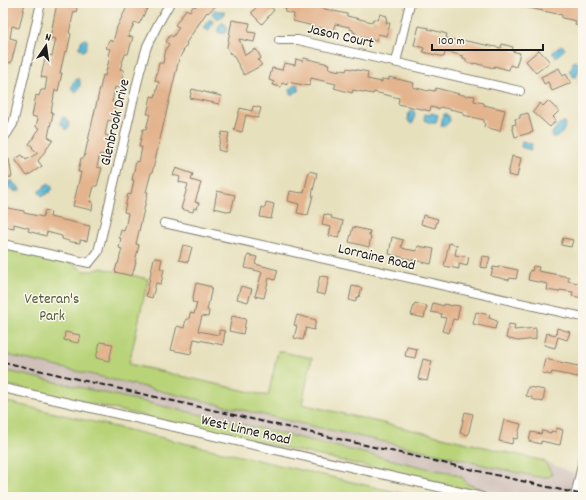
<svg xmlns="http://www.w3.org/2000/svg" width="586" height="500" font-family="Dekko,sans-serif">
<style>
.industrial{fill:#cfc0ba}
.green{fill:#b8d378;stroke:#6a784a}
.water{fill:#5ab8d8;stroke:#3b6a7a}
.building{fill:#e3b48d}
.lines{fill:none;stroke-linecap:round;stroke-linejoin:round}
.minor-casing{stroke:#827e6c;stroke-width:10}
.minor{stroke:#fff;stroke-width:8}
.rail{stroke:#1c1c1c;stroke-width:2;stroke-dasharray:6 3;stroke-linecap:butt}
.labels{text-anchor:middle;stroke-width:3;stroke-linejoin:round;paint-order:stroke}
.street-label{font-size:15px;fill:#1c1c1c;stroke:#fbf7ec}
.park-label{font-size:15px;fill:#535c3c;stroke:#fbf7ec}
</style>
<rect width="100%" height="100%" fill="#fbf7ec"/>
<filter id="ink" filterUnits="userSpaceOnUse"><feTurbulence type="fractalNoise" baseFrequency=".025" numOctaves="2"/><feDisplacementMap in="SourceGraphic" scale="8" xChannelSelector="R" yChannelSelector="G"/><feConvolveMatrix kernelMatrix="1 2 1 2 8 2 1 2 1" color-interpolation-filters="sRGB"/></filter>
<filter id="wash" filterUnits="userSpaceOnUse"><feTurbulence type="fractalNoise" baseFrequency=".012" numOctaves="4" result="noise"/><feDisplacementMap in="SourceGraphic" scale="16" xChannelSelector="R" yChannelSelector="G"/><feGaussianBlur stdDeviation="0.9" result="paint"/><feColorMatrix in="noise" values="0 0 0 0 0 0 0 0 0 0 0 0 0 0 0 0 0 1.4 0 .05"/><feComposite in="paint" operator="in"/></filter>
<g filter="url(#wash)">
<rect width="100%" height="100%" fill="#e7e0bd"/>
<!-- industrial -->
<path class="industrial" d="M 3,343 L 129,364 L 544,461 L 576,474 L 572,488 L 570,490 L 569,497 L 501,497 L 3,384 Z"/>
<!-- green -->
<g class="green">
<path d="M 3,247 L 71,263 L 84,271 L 93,271 L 101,268 L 148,279 L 129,364 L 268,396 L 278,351 L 312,358 L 302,404 L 544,461 L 551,472 L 552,475 L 548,477 L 538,477 L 487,466 L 453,457 L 294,422 L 3,354 Z"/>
<path d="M 3,370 L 211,417 L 435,470 L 449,472 L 462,477 L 467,484 L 479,488 L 483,493 L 3,384 Z"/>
<path d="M 3,401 L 417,497 L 3,497 Z"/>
</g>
<!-- water -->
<g class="water">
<path d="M 215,9 L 217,11 L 224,11 L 224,15 L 219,18 L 216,18 L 212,14 Z"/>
<path d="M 209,20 L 212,20 L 213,23 L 208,31 L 203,28 Z"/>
<path d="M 222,23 L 225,24 C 229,27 227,30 224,34 L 218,32 C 217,29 219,25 222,23 Z"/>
<path d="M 85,39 L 87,40 C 87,44 87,49 83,51 L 80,49 L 79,47 L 81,44 L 81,41 Z"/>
<path d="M 562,45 L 565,49 L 556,57 L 552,53 Z"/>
<path d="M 576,61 L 579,64 L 578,72 L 576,77 L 572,76 L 569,70 L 572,69 L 573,62 Z"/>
<path d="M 77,79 L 79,79 C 81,82 80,88 77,91 L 74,91 C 69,88 73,82 77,79 Z"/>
<path d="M 295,84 L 297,84 L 299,87 L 299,91 L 295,92 L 294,94 L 291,94 L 290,89 L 293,88 Z"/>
<path d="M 411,111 L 414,111 L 415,113 L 413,123 L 410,123 L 408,120 L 409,113 Z"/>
<path d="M 431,113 L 438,115 L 436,123 L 429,123 L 427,121 L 424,120 L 425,114 L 430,115 Z"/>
<path d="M 444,114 L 447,114 L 446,116 L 449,116 L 450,121 L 445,126 L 442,127 L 441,125 L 442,122 L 442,119 L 444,116 Z"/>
<path d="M 64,117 L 66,118 L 67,121 L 69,123 L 69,127 L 67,129 L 65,129 L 64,126 L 60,123 L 62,118 Z"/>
<path d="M 564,121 L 566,123 L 564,126 L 565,127 L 562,133 L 556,137 L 555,136 L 553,138 L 551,136 L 553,134 L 552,133 L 560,123 L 562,124 Z"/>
<path d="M 522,141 L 532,144 L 531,150 L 521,147 Z"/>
<path d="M 9,181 L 13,181 L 13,184 L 17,185 L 20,189 L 19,192 L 17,190 L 16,192 L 14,191 L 14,189 L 10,189 L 8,187 Z"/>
<path d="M 50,184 L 52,187 L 52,190 L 50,191 L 49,193 L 47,192 L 46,195 L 42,196 L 39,193 L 39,191 L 44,188 L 45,185 Z"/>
</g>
<g id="blocks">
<!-- building -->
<g class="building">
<path d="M 7,3 L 25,3 L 19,28 L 12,26 L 10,38 L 17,40 L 11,63 L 3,61 L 3,22 Z"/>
<path d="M 57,3 L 78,3 L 76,12 L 74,11 L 69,33 L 71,34 L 67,52 L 65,51 L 60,73 L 62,73 L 58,91 L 55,90 L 51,112 L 53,113 L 48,137 L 53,140 L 38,161 L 42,166 L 27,176 L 15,159 L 22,155 L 26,160 L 38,153 L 32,148 L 33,147 L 29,144 L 40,128 L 36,127 L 38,118 L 32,116 L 36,95 L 39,96 L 41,90 L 45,90 L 47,78 L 41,77 L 46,54 L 52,56 L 56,39 L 50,38 Z"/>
<path d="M 129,3 L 146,3 L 144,6 L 148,7 L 139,24 L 135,22 L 128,36 L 133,37 L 128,54 L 125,54 L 120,69 L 124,70 L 120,88 L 115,87 L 112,102 L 116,103 L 112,121 L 108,120 L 105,135 L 109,136 L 105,155 L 100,154 L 97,167 L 102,168 L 97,186 L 94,186 L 90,202 L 93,202 L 92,210 L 73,206 L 81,172 L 78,172 L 81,158 L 84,158 L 103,75 L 105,76 L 110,56 L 108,55 L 110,49 L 106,48 L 109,40 L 113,42 L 117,27 Z"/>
<path d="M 199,3 L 219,3 L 208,13 L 207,12 L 196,28 L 186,43 L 187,44 L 179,59 L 152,173 L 151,173 L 146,192 L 148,192 L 136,244 L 139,245 L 135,262 L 136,262 L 132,276 L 115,272 L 117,264 L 118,264 L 122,249 L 119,248 L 121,238 L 119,238 L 121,230 L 124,231 L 126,224 L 128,213 L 124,212 L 128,194 L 131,195 L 134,180 L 132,180 L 136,161 L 139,162 L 142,147 L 139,147 L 143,129 L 146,129 L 150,114 L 147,114 L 149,106 L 151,96 L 155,97 L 159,82 L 155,81 L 159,63 L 163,63 L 166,49 L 169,44 L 166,42 L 170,35 L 173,37 L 179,27 L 175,25 L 182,15 L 186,9 L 190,11 L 194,5 L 195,7 Z"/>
<path d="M 260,3 L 266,3 L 274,10 L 262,24 L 252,14 L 252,12 Z"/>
<path d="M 287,3 L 321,3 L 320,8 L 347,14 L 347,16 L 372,22 L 373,19 L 378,20 L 380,14 L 387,16 L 386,23 L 390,23 L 387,36 L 378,34 L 376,41 L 355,36 L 356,33 L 353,32 L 353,30 L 350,29 L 350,27 L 335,24 L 333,31 L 293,21 L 294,14 L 285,12 Z"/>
<path d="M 521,3 L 583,3 L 583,26 L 575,25 L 576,21 L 562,18 L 562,15 L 520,6 Z"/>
<path d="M 232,20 L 250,23 L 248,32 L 256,33 L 254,42 L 239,39 L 245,55 L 256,49 L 261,58 L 258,60 L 262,65 L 244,75 L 232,53 L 230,54 L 227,47 Z"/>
<path d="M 419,26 L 429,28 L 428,29 L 447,34 L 446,38 L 460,41 L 461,40 L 501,48 L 502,44 L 513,47 L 512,51 L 520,53 L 516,67 L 510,65 L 509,70 L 494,66 L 494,68 L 474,63 L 474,64 L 466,62 L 466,59 L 463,58 L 463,56 L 452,53 L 445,52 L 444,57 L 423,52 L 424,48 L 414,45 Z"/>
<path d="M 539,50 L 550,62 L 536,73 L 526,61 Z"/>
<path d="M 304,58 L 329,64 L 328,68 L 339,71 L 339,69 L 346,71 L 347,68 L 368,72 L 367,79 L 382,82 L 382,79 L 389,80 L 389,77 L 414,83 L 413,87 L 428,91 L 429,90 L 435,91 L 436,88 L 467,96 L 467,95 L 475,96 L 474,101 L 484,103 L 484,105 L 505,110 L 500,131 L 484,127 L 485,123 L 484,123 L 484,120 L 463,115 L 463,112 L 440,107 L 439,109 L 431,107 L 430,111 L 421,109 L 398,104 L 399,98 L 374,92 L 373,94 L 353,90 L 352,93 L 334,88 L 336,84 L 311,78 L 309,86 L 287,82 L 287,85 L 282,83 L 281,87 L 273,85 L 274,82 L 269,80 L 272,68 L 282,70 L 284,63 L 295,65 L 296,59 L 303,61 Z"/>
<path d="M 559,68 L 563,76 L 566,74 L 571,83 L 552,91 L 548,82 L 544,84 L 541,77 Z"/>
<path d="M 192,89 L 221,96 L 219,104 L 190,98 Z"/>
<path d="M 548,101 L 559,111 L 553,117 L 556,120 L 550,127 L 533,112 L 540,103 L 543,106 Z"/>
<path d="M 253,106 L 261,108 L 258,118 L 246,115 L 242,132 L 234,130 L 240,108 L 252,111 Z"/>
<path d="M 528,113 L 533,132 L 515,137 L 512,125 L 516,124 L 515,119 L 520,118 L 520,115 Z"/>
<path d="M 222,132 L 229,133 L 225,152 L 218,150 Z"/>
<path d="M 512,156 L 521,158 L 517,177 L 508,175 Z"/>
<path d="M 9,159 L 12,177 L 3,178 L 3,160 Z"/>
<path d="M 176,168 L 193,174 L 191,180 L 201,183 L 195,202 L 199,203 L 197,209 L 194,208 L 193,212 L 181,209 L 188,184 L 179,182 L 180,177 L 173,175 Z"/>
<path d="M 309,171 L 317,173 L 312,195 L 313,195 L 308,215 L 297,213 L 299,204 L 288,201 L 290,191 L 302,193 L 302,192 L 304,193 Z"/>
<path d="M 217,191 L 235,195 L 231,212 L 214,208 Z"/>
<path d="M 266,202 L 274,204 L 271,219 L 260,217 L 262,207 L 265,208 Z"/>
<path d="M 3,207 L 24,211 L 24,213 L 43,217 L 45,210 L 51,212 L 50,217 L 90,226 L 87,241 L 80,240 L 80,243 L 72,242 L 62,239 L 62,236 L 47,232 L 46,236 L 28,231 L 29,228 L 14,224 L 14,228 L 3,226 Z"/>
<path d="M 324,214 L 332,216 L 331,218 L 343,221 L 339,238 L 329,236 L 331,227 L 322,225 Z"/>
<path d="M 423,215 L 438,219 L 435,228 L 421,224 Z"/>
<path d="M 353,227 L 370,231 L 369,236 L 371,236 L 369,247 L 349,242 Z"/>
<path d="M 392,237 L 403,240 L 401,247 L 405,249 L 417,251 L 418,246 L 434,249 L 431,264 L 389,254 Z"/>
<path d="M 563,238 L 573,240 L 571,247 L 561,245 Z"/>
<path d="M 449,243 L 457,245 L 455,255 L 469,257 L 467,266 L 459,264 L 459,269 L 444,266 Z"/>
<path d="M 183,245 L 192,247 L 188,262 L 179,260 Z"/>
<path d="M 248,255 L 257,257 L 255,264 L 278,270 L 275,280 L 269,278 L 264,298 L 255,296 L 262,272 L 245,268 Z"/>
<path d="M 482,256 L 490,257 L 487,268 L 480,267 Z"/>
<path d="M 154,258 L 162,259 L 160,268 L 164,269 L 161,284 L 156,283 L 152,298 L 146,296 Z"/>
<path d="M 499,266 L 518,270 L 516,279 L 510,278 L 509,280 L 491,276 L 493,267 L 499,268 Z"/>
<path d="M 533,266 L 539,267 L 538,271 L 569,277 L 568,281 L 583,284 L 583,298 L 572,296 L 573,292 L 560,290 L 559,292 L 547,290 L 548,284 L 528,280 L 530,270 L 532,271 Z"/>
<path d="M 320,276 L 329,277 L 325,295 L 316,293 Z"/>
<path d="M 196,283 L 212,287 L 207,310 L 209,311 L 208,317 L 202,316 L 198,331 L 219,335 L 219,330 L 225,331 L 223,345 L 194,339 L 191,354 L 171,350 L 177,326 L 184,328 L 186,319 L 189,319 L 190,313 L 194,314 L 197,303 L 192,302 Z"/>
<path d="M 241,286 L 252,289 L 248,302 L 237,299 Z"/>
<path d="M 352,286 L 362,288 L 359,297 L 357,297 L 355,302 L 349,300 Z"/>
<path d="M 415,303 L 427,306 L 424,318 L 411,315 Z"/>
<path d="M 433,303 L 444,306 L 444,304 L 452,306 L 452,305 L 460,306 L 457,320 L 453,319 L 449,333 L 442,331 L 446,318 L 441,317 L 442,314 L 431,312 Z"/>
<path d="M 476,312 L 490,315 L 489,318 L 497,321 L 495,329 L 473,324 Z"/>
<path d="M 297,315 L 316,320 L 314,330 L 306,328 L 303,340 L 294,338 L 297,326 L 294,325 Z"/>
<path d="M 232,316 L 246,319 L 243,334 L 229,331 Z"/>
<path d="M 509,324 L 515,325 L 514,330 L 536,328 L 536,339 L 518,341 L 506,338 Z"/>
<path d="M 557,328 L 570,332 L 567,340 L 558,337 L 555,348 L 544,345 L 547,333 L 556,335 Z"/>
<path d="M 65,332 L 80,335 L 78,343 L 64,340 Z"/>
<path d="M 100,342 L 113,344 L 109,361 L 96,358 Z"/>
<path d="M 407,347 L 417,349 L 415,358 L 405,356 Z"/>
<path d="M 423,359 L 432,361 L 427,381 L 418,379 Z"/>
<path d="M 545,359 L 583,367 L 583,378 L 552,372 L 551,375 L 542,373 Z"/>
<path d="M 528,387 L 545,390 L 543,402 L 532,399 L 532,397 L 526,396 Z"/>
<path d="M 465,412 L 473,414 L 468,435 L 460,433 Z"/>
<path d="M 504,420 L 521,424 L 517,439 L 513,438 L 512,444 L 499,441 Z"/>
<path d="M 557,428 L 563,430 L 560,445 L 541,441 L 541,444 L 529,441 L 531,432 L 541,434 L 542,431 L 551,433 L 551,431 L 556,432 Z"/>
</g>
</g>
</g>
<g filter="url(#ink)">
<use href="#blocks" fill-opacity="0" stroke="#827e6c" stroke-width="1"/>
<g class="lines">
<!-- minor casing -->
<g class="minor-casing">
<g id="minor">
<path d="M 279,40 L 298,40 L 520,91"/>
<path d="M 396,62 L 410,3"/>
<path d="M 3,136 L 6,135 L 13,124 L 41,3"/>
<path d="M 164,223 L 583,317"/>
<path d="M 3,244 L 89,263 L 98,252 L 140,71 L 147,46 L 158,24 L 170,3"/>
<path d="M 3,388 L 482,497"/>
<path d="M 575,497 L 583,460"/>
</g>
</g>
<!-- minor -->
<use href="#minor" class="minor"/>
<!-- rail -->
<path class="rail" d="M 3,362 L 583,495"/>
</g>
</g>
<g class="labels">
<!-- street labels -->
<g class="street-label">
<text transform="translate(341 35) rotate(13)" y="5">Jason Court</text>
<text transform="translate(114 122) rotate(-77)" y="5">Glenbrook Drive</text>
<text transform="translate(377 256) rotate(13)" y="5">Lorraine Road</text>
<text transform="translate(246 429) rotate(13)" y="5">West Linne Road</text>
</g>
<!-- park labels -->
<g class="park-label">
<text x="52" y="303">Veteran's<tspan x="52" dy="17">Park</tspan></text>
</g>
</g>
<!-- margin -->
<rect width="586" height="500" fill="none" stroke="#fbf7ec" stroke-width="16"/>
<!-- north arrow -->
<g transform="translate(46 46) rotate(13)" stroke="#fbf7ec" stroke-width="3" paint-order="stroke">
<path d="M0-3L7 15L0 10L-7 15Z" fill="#1c1c1c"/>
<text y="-6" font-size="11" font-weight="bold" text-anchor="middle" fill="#1c1c1c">N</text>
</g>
<!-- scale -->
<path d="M432 44v6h111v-6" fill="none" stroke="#1c1c1c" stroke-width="2"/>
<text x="438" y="44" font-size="12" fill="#1c1c1c" stroke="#fbf7ec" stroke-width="3" paint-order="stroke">100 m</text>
</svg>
